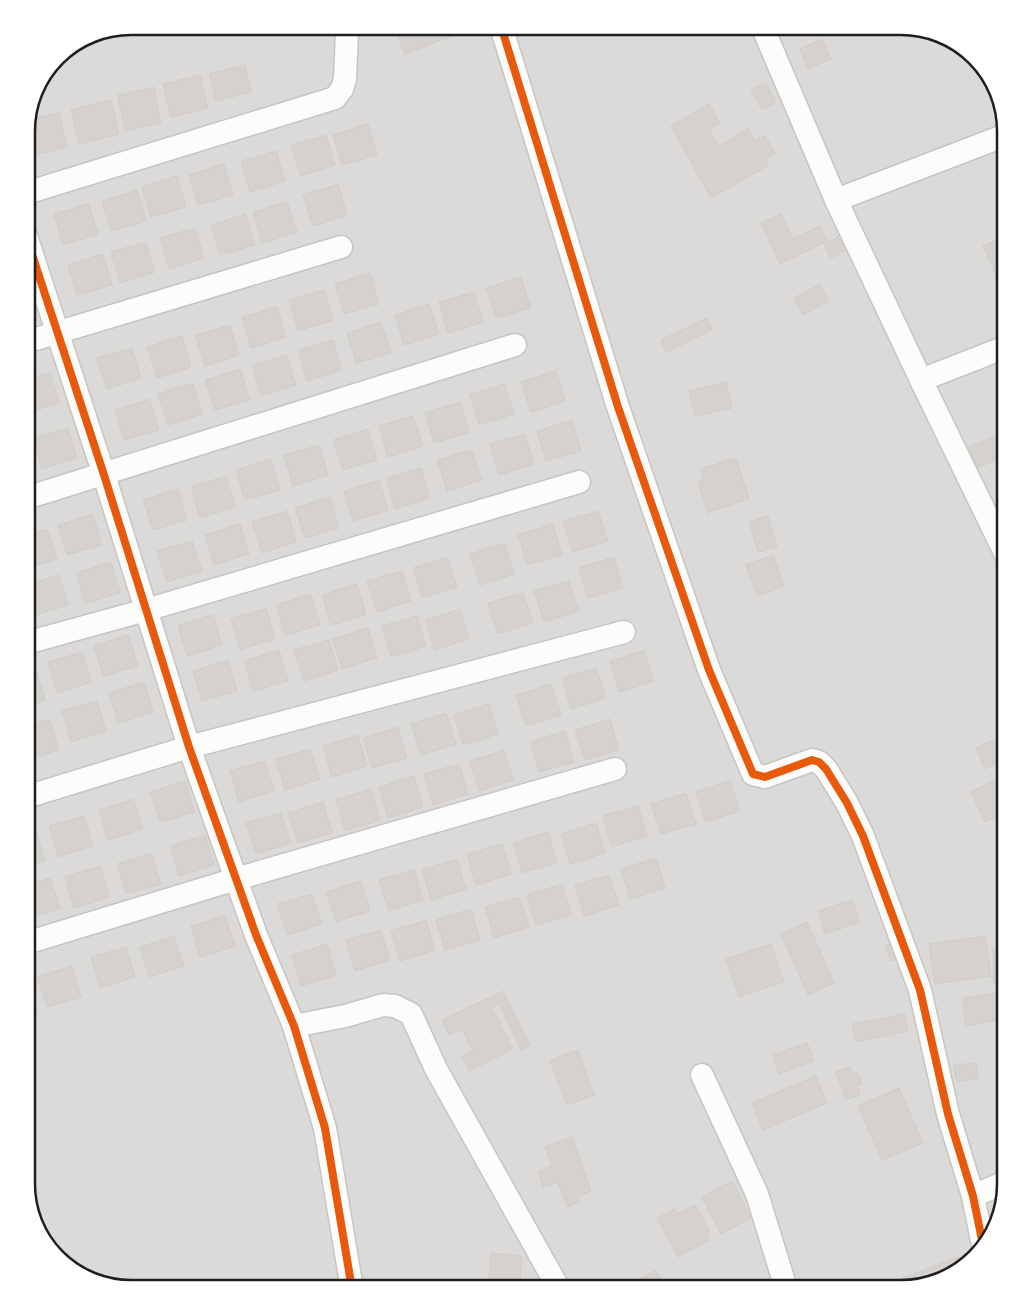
<svg xmlns="http://www.w3.org/2000/svg" width="1032" height="1315" font-family="Inter,sans-serif">
<style>
.residential{fill:#dcdad9}
.building{fill:#d4d1ce;stroke:#d0ccc8}
.lines{fill:none;stroke-linecap:round;stroke-linejoin:round}
.minor-casing{stroke:#c6c5c3;stroke-width:25}
.minor{stroke:#fcfcfb;stroke-width:22}
.cycleway-casing{stroke:#fff;stroke-width:11}
.cycleway{stroke:#e8590c;stroke-width:8}
.rim{fill:none;stroke:#1f1f1f;stroke-width:2.5}
</style>
<rect width="100%" height="100%" fill="#edeae7"/>
<!-- residential -->
<path class="residential" d="M 131,26 L 907,26 L 953,40 L 988,73 L 1006,131 L 1006,1184 L 992,1236 L 959,1271 L 901,1289 L 131,1289 L 79,1275 L 44,1242 L 26,1184 L 26,124 L 37,85 L 62,52 L 91,34 Z"/>
<!-- building -->
<g class="building">
<path d="M 397,26 L 472,26 L 473,28 L 405,54 L 394,27 Z"/>
<path d="M 822,39 L 831,59 L 808,69 L 800,49 Z"/>
<path d="M 245,65 L 251,92 L 216,101 L 209,74 Z"/>
<path d="M 200,75 L 208,108 L 171,117 L 163,84 Z"/>
<path d="M 766,83 L 776,102 L 762,110 L 751,90 Z"/>
<path d="M 154,87 L 161,123 L 125,131 L 118,95 Z"/>
<path d="M 111,100 L 119,134 L 79,144 L 71,110 Z"/>
<path d="M 709,104 L 720,123 L 709,129 L 719,146 L 748,129 L 755,141 L 765,136 L 775,153 L 765,159 L 769,165 L 711,198 L 671,126 Z"/>
<path d="M 59,113 L 67,147 L 31,156 L 26,138 L 27,120 Z"/>
<path d="M 368,124 L 377,155 L 342,165 L 333,135 Z"/>
<path d="M 326,135 L 335,165 L 301,176 L 291,145 Z"/>
<path d="M 276,151 L 285,181 L 250,192 L 241,161 Z"/>
<path d="M 224,164 L 233,195 L 198,205 L 189,175 Z"/>
<path d="M 177,176 L 186,207 L 151,217 L 142,187 Z"/>
<path d="M 338,184 L 347,215 L 313,226 L 303,195 Z"/>
<path d="M 137,190 L 146,221 L 111,231 L 102,201 Z"/>
<path d="M 287,202 L 297,232 L 262,243 L 253,212 Z"/>
<path d="M 89,204 L 98,234 L 63,245 L 54,214 Z"/>
<path d="M 245,214 L 255,245 L 220,255 L 211,225 Z"/>
<path d="M 781,214 L 793,239 L 820,226 L 827,241 L 780,264 L 761,223 Z"/>
<path d="M 195,228 L 204,258 L 169,269 L 160,238 Z"/>
<path d="M 1006,236 L 1006,297 L 983,246 Z"/>
<path d="M 838,237 L 846,250 L 831,258 L 824,245 Z"/>
<path d="M 146,242 L 155,272 L 120,283 L 111,252 Z"/>
<path d="M 103,254 L 112,285 L 77,295 L 68,265 Z"/>
<path d="M 370,273 L 379,304 L 344,314 L 335,284 Z"/>
<path d="M 521,277 L 531,308 L 496,318 L 486,288 Z"/>
<path d="M 820,284 L 828,301 L 803,315 L 794,298 Z"/>
<path d="M 324,290 L 333,320 L 298,331 L 289,300 Z"/>
<path d="M 474,292 L 483,322 L 448,333 L 439,302 Z"/>
<path d="M 429,304 L 439,334 L 404,345 L 395,315 Z"/>
<path d="M 277,307 L 286,337 L 251,348 L 242,317 Z"/>
<path d="M 707,318 L 712,330 L 666,352 L 661,340 Z"/>
<path d="M 381,322 L 391,353 L 356,363 L 347,333 Z"/>
<path d="M 230,325 L 239,355 L 205,366 L 195,335 Z"/>
<path d="M 182,336 L 191,367 L 157,378 L 147,347 Z"/>
<path d="M 333,340 L 342,370 L 307,381 L 298,350 Z"/>
<path d="M 132,348 L 141,378 L 107,389 L 97,358 Z"/>
<path d="M 287,355 L 296,385 L 261,396 L 252,365 Z"/>
<path d="M 240,369 L 250,400 L 215,410 L 205,380 Z"/>
<path d="M 556,371 L 565,401 L 531,412 L 521,382 Z"/>
<path d="M 50,372 L 59,403 L 26,413 L 26,380 Z"/>
<path d="M 726,382 L 732,408 L 695,416 L 689,391 Z"/>
<path d="M 193,383 L 202,414 L 168,425 L 158,394 Z"/>
<path d="M 505,384 L 514,414 L 479,425 L 470,395 Z"/>
<path d="M 149,399 L 159,430 L 124,440 L 115,410 Z"/>
<path d="M 460,402 L 469,433 L 434,443 L 425,413 Z"/>
<path d="M 413,416 L 423,446 L 388,457 L 379,426 Z"/>
<path d="M 572,420 L 581,451 L 546,461 L 537,431 Z"/>
<path d="M 68,428 L 77,458 L 42,469 L 33,438 Z"/>
<path d="M 368,429 L 377,460 L 343,470 L 333,440 Z"/>
<path d="M 1005,432 L 1006,456 L 977,468 L 969,447 Z"/>
<path d="M 525,434 L 534,464 L 499,475 L 490,444 Z"/>
<path d="M 319,445 L 328,475 L 293,486 L 284,455 Z"/>
<path d="M 26,450 L 32,469 L 26,471 Z"/>
<path d="M 472,450 L 482,480 L 447,491 L 437,460 Z"/>
<path d="M 736,458 L 749,499 L 707,513 L 698,482 L 704,481 L 700,469 Z"/>
<path d="M 271,459 L 280,490 L 245,500 L 236,470 Z"/>
<path d="M 421,468 L 430,498 L 395,509 L 386,478 Z"/>
<path d="M 226,476 L 235,507 L 200,518 L 191,487 Z"/>
<path d="M 379,480 L 388,510 L 353,521 L 344,491 Z"/>
<path d="M 178,489 L 187,520 L 153,530 L 143,500 Z"/>
<path d="M 330,497 L 339,528 L 305,538 L 295,508 Z"/>
<path d="M 287,511 L 296,542 L 262,553 L 252,522 Z"/>
<path d="M 598,511 L 608,541 L 573,552 L 563,521 Z"/>
<path d="M 93,514 L 102,545 L 67,555 L 58,525 Z"/>
<path d="M 768,516 L 777,547 L 758,552 L 749,522 Z"/>
<path d="M 240,524 L 249,554 L 214,565 L 205,535 Z"/>
<path d="M 553,524 L 562,555 L 527,565 L 518,535 Z"/>
<path d="M 47,529 L 57,559 L 26,569 L 26,535 Z"/>
<path d="M 192,541 L 202,571 L 167,582 L 157,551 Z"/>
<path d="M 505,543 L 514,574 L 480,585 L 470,554 Z"/>
<path d="M 773,555 L 784,586 L 757,596 L 746,565 Z"/>
<path d="M 447,557 L 457,587 L 422,598 L 413,568 Z"/>
<path d="M 614,557 L 623,588 L 588,598 L 579,568 Z"/>
<path d="M 111,562 L 120,593 L 85,603 L 76,573 Z"/>
<path d="M 402,571 L 411,601 L 377,612 L 367,581 Z"/>
<path d="M 59,575 L 68,605 L 33,616 L 26,593 L 26,585 Z"/>
<path d="M 569,581 L 579,611 L 544,622 L 534,591 Z"/>
<path d="M 357,584 L 366,615 L 331,625 L 322,595 Z"/>
<path d="M 523,593 L 533,623 L 498,634 L 488,603 Z"/>
<path d="M 311,594 L 320,625 L 285,635 L 276,605 Z"/>
<path d="M 266,608 L 275,639 L 240,650 L 231,619 Z"/>
<path d="M 460,609 L 469,639 L 435,650 L 425,620 Z"/>
<path d="M 213,615 L 222,645 L 187,656 L 178,625 Z"/>
<path d="M 417,616 L 426,646 L 391,657 L 382,626 Z"/>
<path d="M 368,628 L 377,658 L 342,669 L 333,639 Z"/>
<path d="M 128,635 L 138,666 L 103,676 L 94,646 Z"/>
<path d="M 329,640 L 338,670 L 304,681 L 294,650 Z"/>
<path d="M 279,650 L 288,681 L 253,691 L 244,661 Z"/>
<path d="M 644,651 L 654,681 L 619,692 L 610,661 Z"/>
<path d="M 82,652 L 92,682 L 57,693 L 48,662 Z"/>
<path d="M 228,660 L 237,691 L 202,701 L 193,671 Z"/>
<path d="M 596,668 L 606,698 L 571,709 L 562,678 Z"/>
<path d="M 36,670 L 45,700 L 26,706 L 26,673 Z"/>
<path d="M 144,682 L 153,712 L 118,723 L 109,693 Z"/>
<path d="M 551,684 L 561,715 L 526,726 L 516,695 Z"/>
<path d="M 97,701 L 106,731 L 71,742 L 62,711 Z"/>
<path d="M 489,704 L 498,734 L 463,745 L 454,715 Z"/>
<path d="M 446,713 L 456,744 L 421,755 L 411,724 Z"/>
<path d="M 49,719 L 59,750 L 26,760 L 26,726 Z"/>
<path d="M 610,719 L 619,750 L 585,760 L 575,730 Z"/>
<path d="M 398,727 L 407,758 L 372,768 L 363,738 Z"/>
<path d="M 565,731 L 574,762 L 539,772 L 530,742 Z"/>
<path d="M 1006,734 L 1006,759 L 985,769 L 976,748 Z"/>
<path d="M 358,735 L 367,766 L 332,777 L 323,746 Z"/>
<path d="M 310,749 L 320,779 L 285,790 L 276,759 Z"/>
<path d="M 504,750 L 514,780 L 479,791 L 470,761 Z"/>
<path d="M 265,761 L 274,791 L 239,802 L 230,771 Z"/>
<path d="M 459,764 L 468,794 L 433,805 L 424,774 Z"/>
<path d="M 1006,775 L 1006,812 L 985,822 L 971,792 Z"/>
<path d="M 414,776 L 423,807 L 388,818 L 379,787 Z"/>
<path d="M 185,781 L 195,812 L 160,822 L 150,792 Z"/>
<path d="M 730,781 L 740,811 L 705,822 L 696,792 Z"/>
<path d="M 371,789 L 380,820 L 345,831 L 336,800 Z"/>
<path d="M 686,793 L 696,824 L 661,834 L 651,804 Z"/>
<path d="M 133,799 L 143,829 L 108,840 L 99,810 Z"/>
<path d="M 323,802 L 332,833 L 298,843 L 288,813 Z"/>
<path d="M 638,806 L 647,836 L 612,847 L 603,816 Z"/>
<path d="M 281,813 L 291,843 L 256,854 L 246,823 Z"/>
<path d="M 84,816 L 93,846 L 58,857 L 49,826 Z"/>
<path d="M 596,823 L 605,853 L 570,864 L 561,834 Z"/>
<path d="M 36,831 L 45,861 L 26,867 L 26,834 Z"/>
<path d="M 548,832 L 557,863 L 522,873 L 513,843 Z"/>
<path d="M 205,835 L 214,865 L 179,876 L 170,846 Z"/>
<path d="M 502,844 L 511,874 L 476,885 L 467,854 Z"/>
<path d="M 151,853 L 161,884 L 126,894 L 117,864 Z"/>
<path d="M 656,858 L 665,888 L 630,899 L 621,869 Z"/>
<path d="M 457,859 L 466,889 L 431,900 L 422,870 Z"/>
<path d="M 100,866 L 109,897 L 74,908 L 65,877 Z"/>
<path d="M 414,870 L 423,900 L 389,911 L 379,880 Z"/>
<path d="M 609,875 L 619,905 L 584,916 L 575,885 Z"/>
<path d="M 50,878 L 60,909 L 26,919 L 26,886 Z"/>
<path d="M 361,881 L 370,911 L 336,922 L 326,892 Z"/>
<path d="M 562,884 L 571,915 L 536,925 L 527,895 Z"/>
<path d="M 312,894 L 322,924 L 287,935 L 277,904 Z"/>
<path d="M 519,897 L 529,927 L 494,938 L 485,907 Z"/>
<path d="M 852,900 L 860,922 L 825,934 L 818,911 Z"/>
<path d="M 471,909 L 480,940 L 445,950 L 436,920 Z"/>
<path d="M 225,916 L 235,946 L 200,957 L 191,926 Z"/>
<path d="M 426,920 L 435,950 L 400,961 L 391,931 Z"/>
<path d="M 807,922 L 834,983 L 808,995 L 781,934 Z"/>
<path d="M 381,930 L 390,960 L 355,971 L 346,940 Z"/>
<path d="M 174,936 L 184,966 L 149,977 L 140,947 Z"/>
<path d="M 985,936 L 991,976 L 935,984 L 929,944 Z"/>
<path d="M 895,942 L 901,958 L 891,961 L 885,946 Z"/>
<path d="M 327,944 L 336,975 L 301,986 L 292,955 Z"/>
<path d="M 771,944 L 784,982 L 739,997 L 726,959 Z"/>
<path d="M 126,947 L 135,977 L 100,988 L 91,957 Z"/>
<path d="M 993,949 L 1006,950 L 1006,982 L 993,982 Z"/>
<path d="M 72,966 L 81,997 L 47,1007 L 37,977 Z"/>
<path d="M 28,982 L 37,1013 L 26,1016 L 26,983 Z"/>
<path d="M 503,991 L 530,1046 L 521,1050 L 499,1004 L 492,1007 L 513,1049 L 469,1071 L 462,1056 L 473,1051 L 462,1029 L 449,1035 L 442,1020 Z"/>
<path d="M 1006,991 L 1006,1019 L 966,1026 L 962,998 Z"/>
<path d="M 904,1014 L 908,1031 L 856,1042 L 852,1024 Z"/>
<path d="M 807,1043 L 814,1061 L 779,1074 L 773,1055 Z"/>
<path d="M 578,1050 L 594,1095 L 567,1105 L 550,1060 Z"/>
<path d="M 976,1063 L 978,1079 L 956,1081 L 954,1065 Z"/>
<path d="M 850,1067 L 853,1075 L 858,1073 L 862,1084 L 857,1086 L 860,1095 L 846,1100 L 836,1072 Z"/>
<path d="M 816,1076 L 827,1103 L 763,1130 L 752,1103 Z"/>
<path d="M 899,1088 L 923,1143 L 882,1160 L 858,1106 Z"/>
<path d="M 572,1137 L 591,1191 L 577,1196 L 579,1202 L 567,1207 L 558,1182 L 543,1187 L 538,1171 L 552,1166 L 545,1147 Z"/>
<path d="M 732,1181 L 751,1218 L 721,1234 L 702,1197 Z"/>
<path d="M 695,1205 L 710,1232 L 706,1234 L 709,1240 L 678,1257 L 657,1218 L 675,1209 L 678,1214 Z"/>
<path d="M 491,1253 L 522,1256 L 519,1289 L 488,1289 Z"/>
<path d="M 958,1257 L 962,1268 L 959,1271 L 901,1289 L 894,1289 L 892,1282 Z"/>
<path d="M 656,1270 L 666,1289 L 627,1289 L 626,1286 Z"/>
</g>
<g class="lines">
<!-- minor casing -->
<g class="minor-casing">
<g id="minor">
<path d="M 501,26 L 618,407 L 709,670 L 753,774 L 765,777 L 812,760 L 819,762 L 826,769 L 847,803 L 863,836 L 920,990 L 948,1114 L 973,1196 L 983,1245"/>
<path d="M 762,26 L 836,200 L 921,380 L 1006,555"/>
<path d="M 26,193 L 335,98 L 342,89 L 345,79 L 347,32 L 349,26"/>
<path d="M 836,200 L 1006,135"/>
<path d="M 26,236 L 104,475 L 189,747 L 256,935 L 294,1026 L 325,1128 L 352,1289"/>
<path d="M 26,342 L 341,247"/>
<path d="M 921,380 L 1006,347"/>
<path d="M 26,498 L 515,345"/>
<path d="M 26,643 L 146,610 L 579,482"/>
<path d="M 26,797 L 189,747 L 624,632"/>
<path d="M 26,943 L 236,879 L 615,769"/>
<path d="M 294,1026 L 345,1016 L 383,1005 L 395,1006 L 411,1014 L 436,1069 L 559,1289"/>
<path d="M 702,1075 L 757,1194 L 785,1285 L 785,1289"/>
<path d="M 973,1196 L 1006,1182"/>
</g>
</g>
<!-- minor -->
<use href="#minor" class="minor"/>
<!-- cycleway casing -->
<g class="cycleway-casing">
<g id="cycleway">
<path d="M 501,26 L 618,407 L 709,670 L 753,774 L 765,777 L 812,760 L 819,762 L 826,769 L 847,803 L 863,836 L 920,990 L 948,1114 L 973,1196 L 983,1245"/>
<path d="M 26,236 L 104,475 L 189,747 L 256,935 L 294,1026 L 325,1128 L 352,1289"/>
</g>
</g>
<!-- cycleway -->
<use href="#cycleway" class="cycleway"/>
</g>
<!-- crop -->
<path d="M0 0H1032V1315H0ZM131 35H901A96 96 0 0 1 997 131V1184A96 96 0 0 1 901 1280H131A96 96 0 0 1 35 1184V131A96 96 0 0 1 131 35Z" fill="#fff" fill-rule="evenodd"/>
<path class="rim" d="M131 35H901A96 96 0 0 1 997 131V1184A96 96 0 0 1 901 1280H131A96 96 0 0 1 35 1184V131A96 96 0 0 1 131 35Z"/>
</svg>
